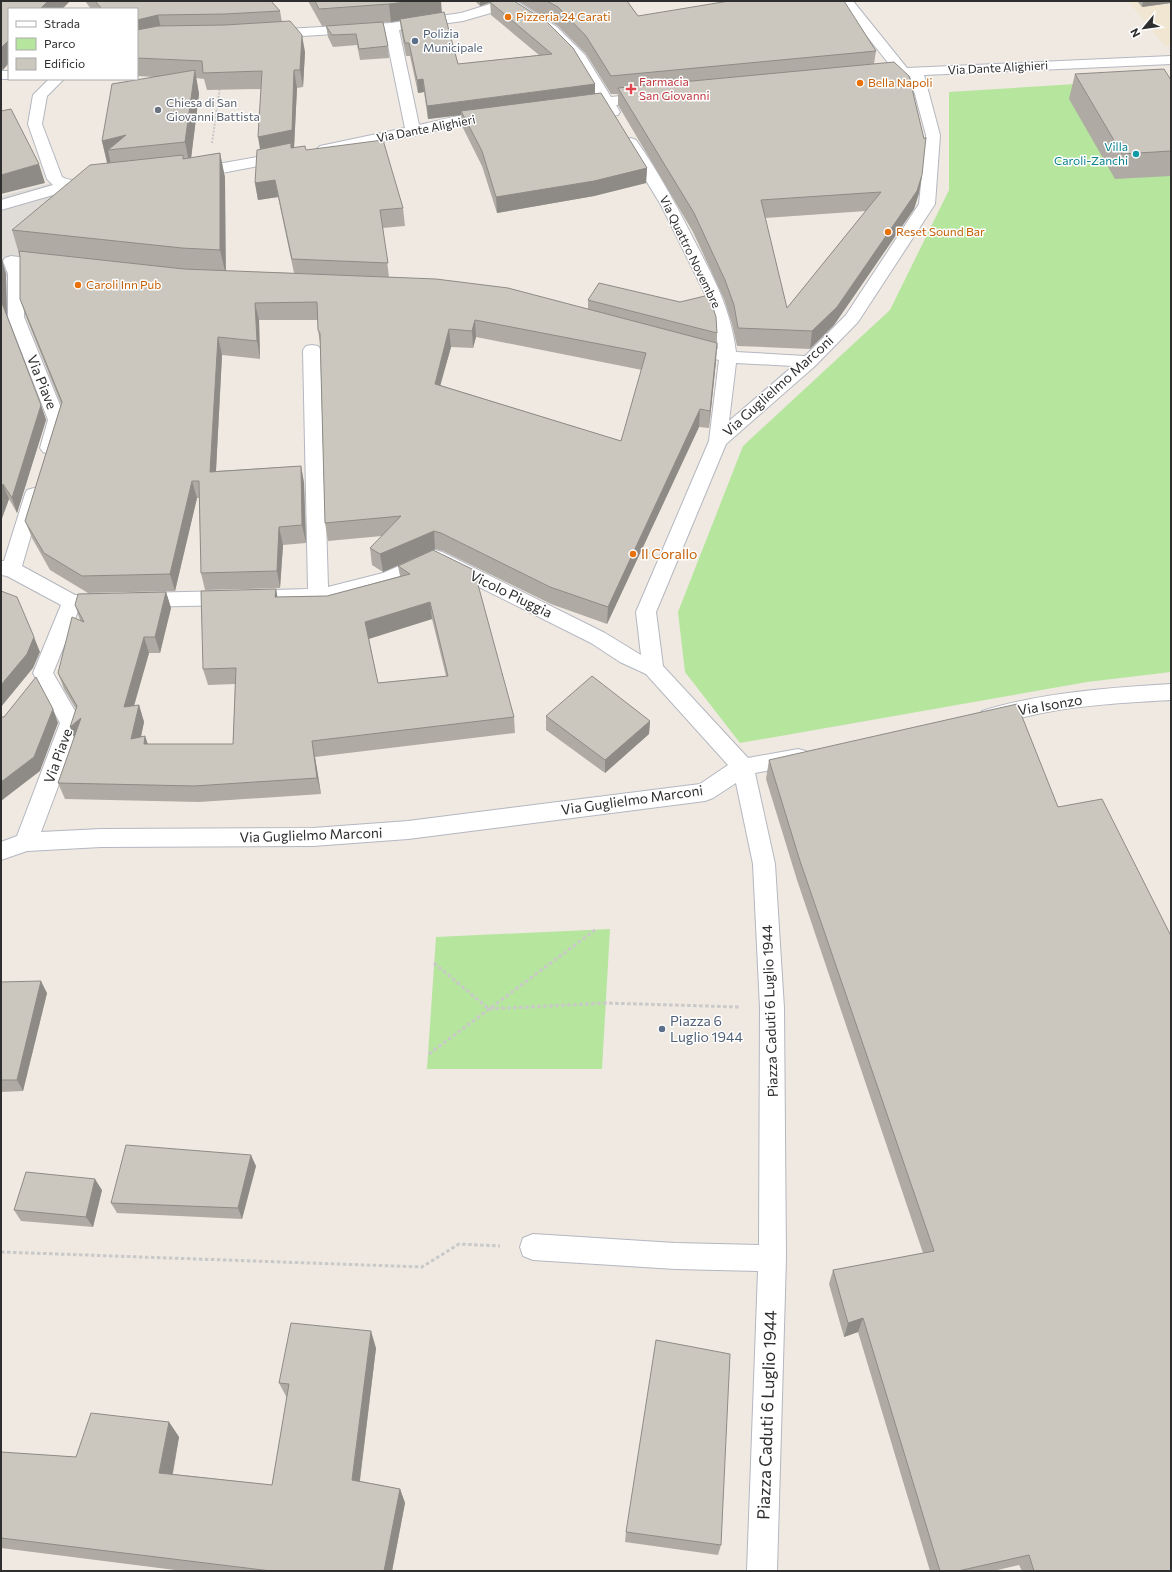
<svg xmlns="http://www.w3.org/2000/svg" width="1172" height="1572" font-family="Commissioner,sans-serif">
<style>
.education{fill:#f0e6d1}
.green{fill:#b6e59e}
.plaza{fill:#dfdcd8}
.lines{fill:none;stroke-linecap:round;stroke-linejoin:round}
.minor-casing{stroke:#b4b7c1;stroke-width:2}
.path-far1{stroke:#c9c9c9;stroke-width:2;stroke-dasharray:2 1.5;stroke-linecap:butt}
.path{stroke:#c9c9c9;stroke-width:3;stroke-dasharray:3.5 2.5;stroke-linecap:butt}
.minor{fill:#fff;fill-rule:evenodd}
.wall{fill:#afaba4;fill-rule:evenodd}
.shaded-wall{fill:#8e8b86}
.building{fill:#cbc7bf;stroke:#8e8b86;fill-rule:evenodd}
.food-dot{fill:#e8710a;stroke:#fff;stroke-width:1.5}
.service-dot{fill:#5c6f8a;stroke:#fff;stroke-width:1.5}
.health-dot{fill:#e0444e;stroke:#fff;stroke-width:1.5}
.worship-dot{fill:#6b7280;stroke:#fff;stroke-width:1.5}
.culture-dot{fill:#0f9aa8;stroke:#fff;stroke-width:1.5}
.labels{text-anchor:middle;stroke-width:3;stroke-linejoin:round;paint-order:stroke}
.far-food-label{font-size:12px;fill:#c56008;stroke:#fff;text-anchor:start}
.far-service-label{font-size:12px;fill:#4e5e75;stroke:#fff;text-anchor:start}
.far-street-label{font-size:12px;fill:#2e2e2e;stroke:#fff}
.far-health-label{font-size:12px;fill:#be3a42;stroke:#fff;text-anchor:start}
.far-worship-label{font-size:12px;fill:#5b616d;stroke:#fff;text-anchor:start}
.far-culture-label{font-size:12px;fill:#0d838f;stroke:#fff;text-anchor:end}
.street-label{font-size:14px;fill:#2e2e2e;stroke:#fff}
.food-label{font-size:14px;fill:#c56008;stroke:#fff;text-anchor:start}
.service-label{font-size:14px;fill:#4e5e75;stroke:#fff;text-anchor:start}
.near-street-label{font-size:17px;fill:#2e2e2e;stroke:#fff}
</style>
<rect width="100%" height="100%" fill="#efe9e1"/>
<!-- education -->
<path class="education" d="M 1128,1 L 1171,1 L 1171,45 L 1165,46 Z"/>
<!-- green -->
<g class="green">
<path d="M 1171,78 L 1171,672 L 1087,682 L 740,743 L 685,672 L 678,612 L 743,446 L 890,310 L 949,190 L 949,92 Z"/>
<path d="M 610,929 L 602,1069 L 427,1069 L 436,937 Z"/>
</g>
<!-- plaza -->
<path class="plaza" d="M 51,183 L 66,186 L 16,274 L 1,279 L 1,196 Z"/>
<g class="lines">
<!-- minor casing -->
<g class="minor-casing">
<g id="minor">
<path d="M 500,1 L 516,1 L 557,27 L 585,55 L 611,97 L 648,93 L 653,94 L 655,97 L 653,100 L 648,101 L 616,105 L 620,112 L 618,115 L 613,116 L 608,115 L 602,107 L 577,109 L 572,108 L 570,105 L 572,102 L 597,98 L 574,60 L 547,33 L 508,8 L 463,21 L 399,30 L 419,125 C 439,121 477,109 496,114 L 498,117 L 496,120 L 464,124 L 413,136 L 410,136 L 325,154 L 320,152 L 317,149 L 320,146 L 405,128 L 385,31 L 269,38 L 264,37 L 262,34 L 264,31 L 269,30 L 391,23 L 461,13 Z"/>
<path d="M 839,1 L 853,1 L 907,68 L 1171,56 L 1171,64 L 924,75 L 940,135 L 935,204 L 858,322 L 815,366 L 726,444 L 656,612 L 663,666 L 748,758 L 798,749 L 806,751 L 809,757 L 806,763 L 755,773 L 775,864 L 784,1008 L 786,1258 L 777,1571 L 747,1571 L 758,1271 L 675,1269 L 533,1260 L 523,1256 L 520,1247 L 523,1238 L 533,1234 L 675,1243 L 759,1245 L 760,1008 L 753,864 L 736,783 L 713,798 L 705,801 L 408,839 L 313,846 L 101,847 L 27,851 L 1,860 L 1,842 L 17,836 L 60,723 L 33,673 L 61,605 L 7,576 L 1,575 L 1,561 L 4,561 L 25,494 L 27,490 L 34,488 L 41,490 L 43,494 L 22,566 L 75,595 L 106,594 L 113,596 L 116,601 L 113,606 L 106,608 L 79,609 L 53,673 L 82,723 L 41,832 L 101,829 L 313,828 L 408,821 L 700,784 L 728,765 L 646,674 L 620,662 L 591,643 L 435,565 L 395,584 L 318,603 L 274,604 L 267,602 L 264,597 L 267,592 L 274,590 L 308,589 L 303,350 L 306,346 L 312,345 L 318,346 L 321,350 L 328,587 L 383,573 L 435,550 L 442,552 L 605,633 L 641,655 L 636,612 L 709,441 L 719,360 L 682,351 L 679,347 L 682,343 L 688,342 L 718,349 L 716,330 L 706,296 L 661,205 L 623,143 L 626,140 L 631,138 L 636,140 C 660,174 679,210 697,246 C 716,282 731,311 736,352 L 805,356 L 846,315 L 919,204 L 926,135 L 910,76 L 875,79 L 870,78 L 868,75 L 870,72 L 893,69 ZM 736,363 L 793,366 L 729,421 Z"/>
<path d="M 1,71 L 9,71 L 10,79 L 1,79 Z"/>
<path d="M 49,79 L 64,79 L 47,96 L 42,124 L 62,177 C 74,184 87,176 100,180 L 103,183 L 100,186 L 67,191 L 1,210 L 1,200 L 53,185 L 47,179 L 28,124 L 33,95 Z"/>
<path d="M 285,152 L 290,154 L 293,157 L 290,160 L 195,178 L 190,176 L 187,173 L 190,170 L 195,168 Z"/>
<path d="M 11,256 L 50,261 L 56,263 L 58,266 L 56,269 L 50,271 L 22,267 L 24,274 L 24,317 L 66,420 L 58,448 L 55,452 L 49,454 L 43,452 L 40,448 L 48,420 L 8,317 L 8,274 L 3,261 L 5,258 Z"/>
<path d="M 232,591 L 239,593 L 242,598 L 239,603 L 232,605 L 138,607 L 131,605 L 128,600 L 131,595 L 138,593 Z"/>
<path d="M 1171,684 L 1171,700 C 1122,703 1072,705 1024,717 C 1011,720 996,727 982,723 L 979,717 L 982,711 C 1044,692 1108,688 1171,684 Z"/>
</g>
</g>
<!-- path-far1 -->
<path class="path-far1" d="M 212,143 L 220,87"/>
<!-- path -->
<g class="path">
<path d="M 434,963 L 489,1009 L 606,1003 L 739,1007"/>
<path d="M 429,1054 L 595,930"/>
<path d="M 1,1252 L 422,1267 L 459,1244 L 500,1246"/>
</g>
<!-- minor -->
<use href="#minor" class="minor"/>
</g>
<!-- wall -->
<g class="wall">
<path d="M 1,1 L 70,1 L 62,9 L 9,9 L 3,70 L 1,70 Z"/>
<path d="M 85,1 L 271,1 L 280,11 L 282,22 L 305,52 L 303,87 L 297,88 L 294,148 L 306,150 L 403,208 L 405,226 L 383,228 L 389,277 L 588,310 L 588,300 L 717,333 L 716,361 L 709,428 L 699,427 L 607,624 L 551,604 L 443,551 L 435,549 L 383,572 L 372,565 L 370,548 L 382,536 L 328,541 L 325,523 L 320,343 L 318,330 L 318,320 L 259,320 L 260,359 L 222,355 L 216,471 L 301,466 L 304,483 L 306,543 L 283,545 L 280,588 L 205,590 L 201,573 L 199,498 L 197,498 L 175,591 L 88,593 L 50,570 L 32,538 L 25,521 L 61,404 L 26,317 L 20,299 L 20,257 L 12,230 L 107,163 L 102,141 L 155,77 L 137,76 L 137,9 L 91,9 ZM 196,78 L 204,79 L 207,90 L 261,89 L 260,149 L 255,183 L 258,200 L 278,197 L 294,273 L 225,271 L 225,178 L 220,153 L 191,158 L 199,94 ZM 476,337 L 642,370 L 621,441 L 440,385 L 451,347 L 473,348 Z"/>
<path d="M 308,1 L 441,1 L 441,13 L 458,64 L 539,55 L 491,15 L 490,2 L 480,6 L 475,1 L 514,1 L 595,84 L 595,93 L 647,168 L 646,183 L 594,196 L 497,213 L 482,166 L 462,126 L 461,115 L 428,119 L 424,92 L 418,93 L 410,56 L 406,56 L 401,31 L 400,20 L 391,22 L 322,26 Z"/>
<path d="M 518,1 L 627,1 L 638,16 L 876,51 L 874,64 L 922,175 L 919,193 L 914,209 L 834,325 L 810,349 L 737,346 L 732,324 L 724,299 L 693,232 L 618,105 L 618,94 L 611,94 L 586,54 L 558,26 ZM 866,211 L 787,308 L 765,218 Z"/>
<path d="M 1137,1 L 1171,1 L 1171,3 L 1142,7 Z"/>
<path d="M 383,22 L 388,46 L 389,58 L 360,60 L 357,45 L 333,47 L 328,37 L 326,26 Z"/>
<path d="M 1075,74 L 1171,80 L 1171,176 L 1115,179 L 1069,99 Z"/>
<path d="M 1,258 L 6,274 L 7,316 L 41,405 L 46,420 L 17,513 L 9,499 L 1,521 Z"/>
<path d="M 433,550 L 514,717 L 515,733 L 315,757 L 321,794 L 199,802 L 65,799 L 58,783 L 74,739 L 76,709 L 64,689 L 58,673 L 80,620 L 75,605 L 166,592 L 171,608 L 160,653 L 149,653 L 134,706 L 139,705 L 144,722 L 141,737 L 145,736 L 148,744 L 233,744 L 235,684 L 208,685 L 203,669 L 276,589 L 277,597 L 327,596 L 400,576 L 398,566 ZM 432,619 L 446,676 L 378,683 L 369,639 Z"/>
<path d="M 546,716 L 650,721 L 649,734 L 605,773 L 546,730 Z"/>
<path d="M 769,760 L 1171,1571 L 1022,1571 L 1019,1565 L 993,1571 L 930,1571 L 858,1332 L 844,1337 L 829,1284 L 833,1270 L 923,1253 L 797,880 L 766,779 Z"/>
<path d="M 1,982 L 47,993 L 23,1091 L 1,1092 Z"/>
<path d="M 256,1166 L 242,1219 L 117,1213 L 111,1203 Z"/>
<path d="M 102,1190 L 93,1227 L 21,1221 L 14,1210 Z"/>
<path d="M 376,1348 L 360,1481 L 400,1489 L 405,1503 L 392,1571 L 183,1571 L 1,1548 L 1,1452 L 76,1457 L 169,1422 L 179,1437 L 173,1474 L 272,1485 L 287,1398 L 279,1383 Z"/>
<path d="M 626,1532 L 721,1545 L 718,1555 L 625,1542 Z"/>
</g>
<!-- shaded-wall -->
<g class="shaded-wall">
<path d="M 48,1 L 70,1 L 62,9 L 40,9 Z"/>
<path d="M 413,1 L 441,1 L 442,14 L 391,22 L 389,4 Z"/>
<path d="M 480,1 L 495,1 L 480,6 Z"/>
<path d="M 1143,1 L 1171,1 L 1171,3 L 1142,7 Z"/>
<path d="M 158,15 L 162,33 L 137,39 L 137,20 Z"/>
<path d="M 302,35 L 305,52 L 303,87 L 300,70 Z"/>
<path d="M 9,40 L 9,63 L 3,70 L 1,63 L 1,48 Z"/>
<path d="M 195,70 L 199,94 L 190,167 L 185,142 Z"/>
<path d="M 294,70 L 297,88 L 294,148 L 261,155 L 258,137 Z"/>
<path d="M 423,79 L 424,92 L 418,93 L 417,80 Z"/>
<path d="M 595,84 L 595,97 L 461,111 L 461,115 L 428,119 L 427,106 Z"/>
<path d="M 126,135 L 108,150 L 111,165 L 108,166 L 102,141 Z"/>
<path d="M 220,153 L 225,178 L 226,275 L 220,250 Z"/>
<path d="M 39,164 L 45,183 L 1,194 L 1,175 Z"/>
<path d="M 647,168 L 646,183 L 594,196 L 497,213 L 496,197 Z"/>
<path d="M 922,175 L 919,193 L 914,209 L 834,325 L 810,349 L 812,331 Z"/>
<path d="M 275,180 L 278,197 L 258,200 L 255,183 Z"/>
<path d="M 2,260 L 6,274 L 7,318 L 2,303 Z"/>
<path d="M 255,303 L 259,320 L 260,359 L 257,341 Z"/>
<path d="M 475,320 L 476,337 L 473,348 L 472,331 Z"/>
<path d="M 449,329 L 451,347 L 436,401 L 435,384 Z"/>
<path d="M 218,337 L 222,355 L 215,489 L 210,472 Z"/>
<path d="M 717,343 L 716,361 L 709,428 L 710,411 Z"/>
<path d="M 41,405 L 46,420 L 17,513 L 12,498 Z"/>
<path d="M 700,409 L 699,427 L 607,624 L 608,607 Z"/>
<path d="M 301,466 L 304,483 L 306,543 L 302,525 Z"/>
<path d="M 192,481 L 197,498 L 175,591 L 170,574 Z"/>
<path d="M 3,484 L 9,499 L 1,521 L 1,490 Z"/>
<path d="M 279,527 L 283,545 L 280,588 L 277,571 Z"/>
<path d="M 434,531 L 435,549 L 383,572 L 380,554 Z"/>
<path d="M 276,589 L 279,605 L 275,597 Z"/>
<path d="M 166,592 L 171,608 L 160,653 L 155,637 Z"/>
<path d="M 430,602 L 432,619 L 368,639 L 365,622 Z"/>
<path d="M 34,637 L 40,652 L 33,668 L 1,707 L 1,685 Z"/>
<path d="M 144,637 L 149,653 L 129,723 L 124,707 Z"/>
<path d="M 139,705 L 144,722 L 137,755 L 131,739 Z"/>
<path d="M 53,709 L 58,723 L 40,771 L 1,801 L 1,782 Z"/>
<path d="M 81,718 L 76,743 L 70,727 Z"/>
<path d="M 650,721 L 649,734 L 605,773 L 605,760 Z"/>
<path d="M 145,736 L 150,752 L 144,744 Z"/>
<path d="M 312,741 L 315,757 L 321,794 L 317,778 Z"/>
<path d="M 41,981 L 47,993 L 23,1091 L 17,1080 Z"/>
<path d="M 251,1155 L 256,1166 L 242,1219 L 238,1208 Z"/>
<path d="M 95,1179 L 102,1190 L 93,1227 L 86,1217 Z"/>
<path d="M 863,1318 L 858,1332 L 844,1337 L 848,1323 Z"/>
<path d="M 371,1331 L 376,1348 L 358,1494 L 352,1480 Z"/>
<path d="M 169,1422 L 179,1437 L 170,1487 L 159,1473 Z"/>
<path d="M 400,1489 L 405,1503 L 392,1571 L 384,1571 Z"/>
</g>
<!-- building -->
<g class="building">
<path d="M 1,1 L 48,1 L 40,9 L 9,9 L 9,40 L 1,48 Z"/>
<path d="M 95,1 L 271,1 L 280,11 L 225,14 L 158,15 L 137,20 L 137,9 L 102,9 Z"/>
<path d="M 315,1 L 413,1 L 389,4 L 319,9 Z"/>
<path d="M 493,1 L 514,1 L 546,21 L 573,48 L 595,84 L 427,106 L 423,79 L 417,80 L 409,43 L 405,43 L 400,19 L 444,12 L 458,64 L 552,54 L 490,2 Z"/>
<path d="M 547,1 L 627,1 L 638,16 L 729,1 L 844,1 L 876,51 L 611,76 L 586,36 L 558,7 Z"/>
<path d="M 290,21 L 302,35 L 300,70 L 294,70 L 292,130 L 258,137 L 262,71 L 203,73 L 202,61 L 137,58 L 137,30 L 158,26 L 225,25 Z"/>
<path d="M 383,22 L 388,46 L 359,49 L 356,34 L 332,35 L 326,26 Z"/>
<path d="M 894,62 L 909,76 L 924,139 L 926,137 L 922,175 L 917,191 L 837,307 L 812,331 L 738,328 L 734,305 L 725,280 L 694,213 L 618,88 ZM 881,192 L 787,308 L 761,200 Z"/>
<path d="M 1164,69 L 1171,80 L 1171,151 L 1122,154 L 1075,74 Z"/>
<path d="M 195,70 L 185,142 L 108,150 L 126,135 L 102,141 L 112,84 Z"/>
<path d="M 601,93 L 647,168 L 594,181 L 496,197 L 482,151 L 461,111 Z"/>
<path d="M 11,109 L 39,164 L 1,175 L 1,111 Z"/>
<path d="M 383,140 L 403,208 L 380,210 L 388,263 L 292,259 L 275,180 L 255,183 L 257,150 L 291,143 L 291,148 L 305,146 L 306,150 Z"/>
<path d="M 220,153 L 220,250 L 182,248 L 12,230 L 90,165 L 183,155 L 183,159 Z"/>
<path d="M 19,251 L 184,269 L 436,279 L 508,288 L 717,343 L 710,411 L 700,409 L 608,607 L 550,587 L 441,533 L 434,531 L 380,554 L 370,548 L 401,516 L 325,523 L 320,333 L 318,330 L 317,302 L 255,303 L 257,341 L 218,337 L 210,472 L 301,466 L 302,525 L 279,527 L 277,571 L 201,573 L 199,481 L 192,481 L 170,574 L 82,576 L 44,553 L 25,521 L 62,402 L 20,299 L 20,257 ZM 475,320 L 646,353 L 621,441 L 435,384 L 449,329 L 472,331 Z"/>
<path d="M 1,258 L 2,260 L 2,303 L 41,405 L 12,498 L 3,484 L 1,490 Z"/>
<path d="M 599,283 L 680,302 L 709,295 L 716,317 L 717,333 L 588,300 Z"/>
<path d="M 433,550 L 474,570 L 514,717 L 312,741 L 317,778 L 194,786 L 58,783 L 81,718 L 70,727 L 77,706 L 58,673 L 72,617 L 84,622 L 75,605 L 78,594 L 166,592 L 155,637 L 144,637 L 124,707 L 139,705 L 131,739 L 145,736 L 144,744 L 233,744 L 236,668 L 203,669 L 201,591 L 276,589 L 275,597 L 327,596 L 410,574 L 398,566 ZM 430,602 L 448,676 L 378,683 L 365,622 Z"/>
<path d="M 1,591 L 17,597 L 34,637 L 27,654 L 1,685 Z"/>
<path d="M 592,676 L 650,721 L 605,760 L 546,716 Z"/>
<path d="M 36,677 L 53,709 L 34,757 L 1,782 L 1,717 L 4,717 Z"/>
<path d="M 1017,704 L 1058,807 L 1102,799 L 1171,936 L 1171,1571 L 1034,1571 L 1029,1555 L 958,1571 L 940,1571 L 863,1318 L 848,1323 L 833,1270 L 934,1251 L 800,861 L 769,760 Z"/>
<path d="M 41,981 L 17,1080 L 1,1080 L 1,982 Z"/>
<path d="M 126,1145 L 251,1155 L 238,1208 L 111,1203 Z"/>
<path d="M 26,1172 L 95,1179 L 86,1217 L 14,1210 Z"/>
<path d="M 291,1323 L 371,1331 L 352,1480 L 400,1489 L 384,1571 L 271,1571 L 1,1538 L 1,1452 L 76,1457 L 91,1413 L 169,1422 L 159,1473 L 272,1485 L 289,1384 L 279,1383 Z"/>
<path d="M 656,1340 L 730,1354 L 721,1545 L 626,1532 Z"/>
</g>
<!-- markers -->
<g class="food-dot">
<circle cx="508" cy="17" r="4"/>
<circle cx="860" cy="83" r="4"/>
<circle cx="888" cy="232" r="4"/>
<circle cx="78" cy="285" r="4"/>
<circle cx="633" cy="554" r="4"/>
</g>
<g class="service-dot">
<circle cx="415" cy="41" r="4"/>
<circle cx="662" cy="1029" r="4"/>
</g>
<path class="health-dot" d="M629 83h4v4h4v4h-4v4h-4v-4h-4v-4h4z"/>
<circle class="worship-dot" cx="158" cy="110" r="4"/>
<circle class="culture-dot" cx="1136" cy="154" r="4"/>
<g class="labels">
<!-- far-food labels -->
<g class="far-food-label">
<text x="516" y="21">Pizzeria 24 Carati</text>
<text x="868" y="87">Bella Napoli</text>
<text x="896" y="236">Reset Sound Bar</text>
<text x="86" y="289">Caroli Inn Pub</text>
</g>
<!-- far-service labels -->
<g class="far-service-label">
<text x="423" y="38">Polizia<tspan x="423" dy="14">Municipale</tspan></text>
</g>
<!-- far-street labels -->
<g class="far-street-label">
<text transform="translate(998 68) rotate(-3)" y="4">Via Dante Alighieri</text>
<text transform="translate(426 129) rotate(-11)" y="4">Via Dante Alighieri</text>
<text transform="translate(690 252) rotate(64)" y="4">Via Quattro Novembre</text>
</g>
<!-- far-health labels -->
<g class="far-health-label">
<text x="639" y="86">Farmacia<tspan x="639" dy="14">San Giovanni</tspan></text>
</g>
<!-- far-worship labels -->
<g class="far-worship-label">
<text x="166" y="107">Chiesa di San<tspan x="166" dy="14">Giovanni Battista</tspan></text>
</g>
<!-- far-culture labels -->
<g class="far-culture-label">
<text x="1128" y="151">Villa<tspan x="1128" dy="14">Caroli-Zanchi</tspan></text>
</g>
<!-- street labels -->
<g class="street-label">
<text transform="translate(42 382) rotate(68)" y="5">Via Piave</text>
<text transform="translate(778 386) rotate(-42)" y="5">Via Guglielmo Marconi</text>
<text transform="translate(511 594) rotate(26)" y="5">Vicolo Piuggia</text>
<text transform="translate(1050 705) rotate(-10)" y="5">Via Isonzo</text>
<text transform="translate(58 756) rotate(-70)" y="5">Via Piave</text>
<text transform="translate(632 800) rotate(-8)" y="5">Via Guglielmo Marconi</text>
<text transform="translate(311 835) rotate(-2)" y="5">Via Guglielmo Marconi</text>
<text transform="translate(770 1011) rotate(-92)" y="5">Piazza Caduti 6 Luglio 1944</text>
</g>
<!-- food labels -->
<g class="food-label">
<text x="641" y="559">Il Corallo</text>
</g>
<!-- service labels -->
<g class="service-label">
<text x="670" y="1026">Piazza 6<tspan x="670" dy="16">Luglio 1944</tspan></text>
</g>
<!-- near-street labels -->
<g class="near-street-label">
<text transform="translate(767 1415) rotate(-88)" y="6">Piazza Caduti 6 Luglio 1944</text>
</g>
</g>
<!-- border -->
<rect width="1172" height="1572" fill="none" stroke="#2e2e2e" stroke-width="4"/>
<!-- legend -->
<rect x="8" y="8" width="130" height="72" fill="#ffffff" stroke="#ababab"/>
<rect x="16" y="21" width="20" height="6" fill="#ffffff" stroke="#ababab"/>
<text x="44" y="28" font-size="12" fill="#2e2e2e">Strada</text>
<rect x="16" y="38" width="20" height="12" fill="#b6e59e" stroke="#ababab"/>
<text x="44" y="48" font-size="12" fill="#2e2e2e">Parco</text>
<rect x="16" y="58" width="20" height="12" fill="#cbc7bf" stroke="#ababab"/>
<text x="44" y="68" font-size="12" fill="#2e2e2e">Edificio</text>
<!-- north arrow -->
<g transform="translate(1144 28) rotate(241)" stroke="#ffffff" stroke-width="3" paint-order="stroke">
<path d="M0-3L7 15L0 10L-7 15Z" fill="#2e2e2e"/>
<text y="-6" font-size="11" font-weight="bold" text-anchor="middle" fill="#2e2e2e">N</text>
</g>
</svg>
